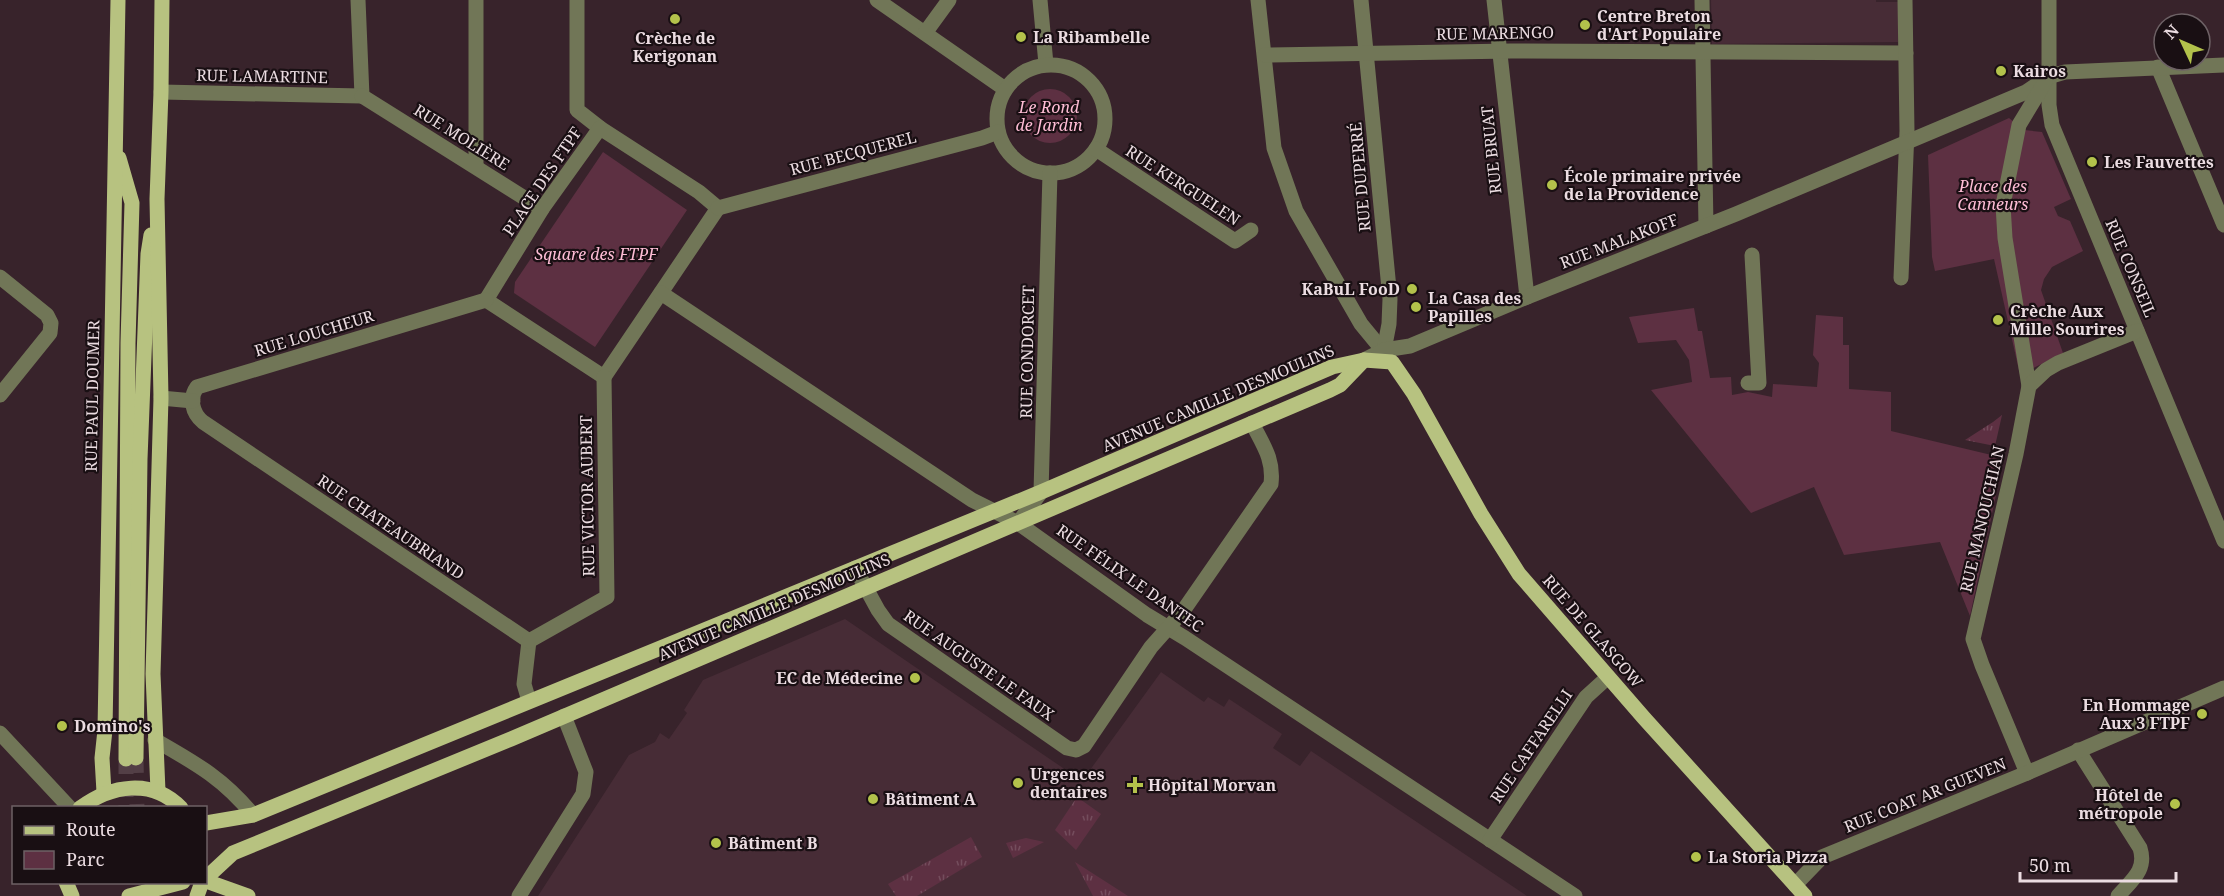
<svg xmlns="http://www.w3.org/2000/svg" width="2224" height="896" font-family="'Noto Serif',serif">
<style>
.built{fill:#472c36}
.grass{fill:url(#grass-tufts)}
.green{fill:#5d3042}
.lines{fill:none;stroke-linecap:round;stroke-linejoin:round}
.major-tunnel{stroke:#533f46;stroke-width:15;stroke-dasharray:15 8;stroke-linecap:butt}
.minor{stroke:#717657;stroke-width:15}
.major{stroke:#b7c280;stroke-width:15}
.poi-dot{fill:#b3c24b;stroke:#190f13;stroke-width:2}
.labels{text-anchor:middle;stroke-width:4.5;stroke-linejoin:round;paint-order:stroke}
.poi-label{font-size:16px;font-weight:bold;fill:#ebdce1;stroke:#190f13;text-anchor:start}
.street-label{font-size:16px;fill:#ebdce1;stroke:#190f13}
.park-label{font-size:16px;font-style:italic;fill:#febdd5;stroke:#190f13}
</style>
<defs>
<pattern id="grass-tufts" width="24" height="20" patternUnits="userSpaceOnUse" patternTransform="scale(1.5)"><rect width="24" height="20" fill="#5d3042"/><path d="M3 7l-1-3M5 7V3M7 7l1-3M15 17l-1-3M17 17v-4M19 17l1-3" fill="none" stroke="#744d5d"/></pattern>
</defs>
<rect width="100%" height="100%" fill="#38232b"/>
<!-- built -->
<g class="built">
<path d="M 1711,0 L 1876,0 L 1876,2 L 1898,2 L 1898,42 L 1712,44 Z"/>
<path d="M 845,619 L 1082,781 L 1161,672 L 1204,702 L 1208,697 L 1224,707 L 1229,699 L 1282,734 L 1273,748 L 1300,766 L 1311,751 L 1527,896 L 538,896 L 629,755 L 655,742 L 660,733 L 669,739 L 687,713 L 684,710 L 703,680 Z"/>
</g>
<!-- grass -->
<g class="grass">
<path d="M 2002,415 L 1995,446 L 1965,440 L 1993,422 Z"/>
<path d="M 1077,797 L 1101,814 L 1076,850 L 1055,830 Z"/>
<path d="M 971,837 L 982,857 L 917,896 L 896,896 L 888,884 Z"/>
<path d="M 1026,838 L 1044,842 L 1013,858 L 1006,843 Z"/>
<path d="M 1075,862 L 1128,896 L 1093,896 Z"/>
</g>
<!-- green -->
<g class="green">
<circle cx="1050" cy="116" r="27"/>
<path d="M 2009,118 L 2024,130 L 2042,132 L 2071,199 L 2054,207 L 2058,216 L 2070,221 L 2083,251 L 2052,267 L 2044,279 L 2041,290 L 2063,353 L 2020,375 L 1994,259 L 1935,271 L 1932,257 L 1928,155 Z"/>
<path d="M 603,152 L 687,210 L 595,347 L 514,293 L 515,282 Z"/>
<path d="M 1694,308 L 1698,331 L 1702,331 L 1710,378 L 1731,377 L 1732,395 L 1748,392 L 1772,397 L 1773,384 L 1817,387 L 1819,363 L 1813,355 L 1816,315 L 1843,317 L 1843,345 L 1849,345 L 1849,389 L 1891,392 L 1891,431 L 2004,458 L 1970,616 L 1940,542 L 1844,555 L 1814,487 L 1751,513 L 1651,390 L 1692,382 L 1689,360 L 1676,340 L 1638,343 L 1629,317 Z"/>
</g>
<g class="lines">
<!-- major-tunnel -->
<g class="major-tunnel">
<path d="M 136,758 L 137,808"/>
<path d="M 126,759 L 126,808"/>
</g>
<!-- minor -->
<g class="minor">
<path d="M 358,0 L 362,96"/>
<path d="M 476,0 L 476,166"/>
<path d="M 577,0 L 577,110 L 600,128"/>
<path d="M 877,0 L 1005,89"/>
<path d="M 1040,0 L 1046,64"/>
<path d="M 1258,0 L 1274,148 L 1296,211 L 1361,324 L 1389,358"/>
<path d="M 1361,0 L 1390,299 L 1389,324 L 1384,350"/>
<path d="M 1494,0 L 1527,297"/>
<path d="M 1702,0 L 1706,226"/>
<path d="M 2049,0 L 2049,105 L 2052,125 L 2224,541"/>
<path d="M 925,33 L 949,0"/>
<path d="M 1265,55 L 1511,51 L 1906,53"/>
<circle cx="1051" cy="119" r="54"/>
<path d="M 2158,67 L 2224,225"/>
<path d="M 161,92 L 362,96"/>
<path d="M 362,96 L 542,209"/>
<path d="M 600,128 L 699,192 L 718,208 L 604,377 L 486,300 L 542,209 Z"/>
<path d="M 1096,149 L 1235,241 L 1251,230"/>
<path d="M 718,208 L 982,138 L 998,132"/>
<path d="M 0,277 L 47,315 L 51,323 L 50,333 L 0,395"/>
<path d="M 1901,278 L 1907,131 L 1905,0"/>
<path d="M 661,293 L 972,500 L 1018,523 L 1147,615 L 1185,638 L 1575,896"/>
<path d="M 486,300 L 197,387 C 189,398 192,413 203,422 L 529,641 L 524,684 L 529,701"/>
<path d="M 1364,360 L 1384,350 L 1410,346 L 1527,297 L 1736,214 L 2026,92 L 2048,77 L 2065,72 L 2224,65"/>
<path d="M 1748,383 L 1759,383 L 1752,255"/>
<path d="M 2029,386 L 2005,238 L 2003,205 L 2019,125 L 2045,82"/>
<path d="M 161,398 L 193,401"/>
<path d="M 1018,523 L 1041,492 L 1050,173"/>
<path d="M 855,568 L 878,610 L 888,624 L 1067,748 L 1076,750 L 1084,746 L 1151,647 L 1183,611 L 1271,484 C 1274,459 1263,445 1252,423"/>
<path d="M 529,641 L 607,597 L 604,377"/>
<path d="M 0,733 L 70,808"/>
<path d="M 155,740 C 195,763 223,778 253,815"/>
<path d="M 2078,750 L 2140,848 C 2147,870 2132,880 2118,896"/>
<path d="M 2027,773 L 1982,665 L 1973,639 L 2016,454 L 2029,386 L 2046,370 L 2058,363 L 2137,331"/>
<path d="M 1490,840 L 1586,697 L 1608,677"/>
<path d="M 1795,885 L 1822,857 L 2027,773 L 2224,688"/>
<path d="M 519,896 L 583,794 L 586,772 L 564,716"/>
</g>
<!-- major -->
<g class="major">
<path d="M 119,158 L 132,203 L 128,343 L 126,759"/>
<path d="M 136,758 L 140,459 L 148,254 L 151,235"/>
<path d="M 158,791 L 153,674 L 161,398 L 157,199 L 161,92 L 162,0"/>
<path d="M 104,792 L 102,758 L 105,730 L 118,0"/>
<path d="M 80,808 C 111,785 152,778 181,808"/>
<path d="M 206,823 L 253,815 L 1041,492 L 1332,367 L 1364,360 L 1392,362 L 1414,394 L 1481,514 L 1519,574 L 1644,718 L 1805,896"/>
<path d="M 206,878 L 233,853 L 511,739 L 1330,390 L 1340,385 L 1364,360"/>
<path d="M 206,881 L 248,896"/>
<path d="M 66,882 L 72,896"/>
<path d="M 129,896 L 183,882"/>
<path d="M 197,896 L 202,882"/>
</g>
</g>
<!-- markers -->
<g class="poi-dot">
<circle cx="675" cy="19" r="6"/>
<circle cx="1585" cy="25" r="6"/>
<circle cx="1021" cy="37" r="6"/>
<circle cx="2001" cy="71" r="6"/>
<circle cx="2092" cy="162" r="6"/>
<circle cx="1552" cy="185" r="6"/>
<circle cx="1412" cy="289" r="6"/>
<circle cx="1416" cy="307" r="6"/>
<circle cx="1998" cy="320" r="6"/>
<circle cx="915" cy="678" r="6"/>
<circle cx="2202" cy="714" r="6"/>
<circle cx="62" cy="726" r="6"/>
<circle cx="1018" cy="783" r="6"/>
<path d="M1132 776h6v6h6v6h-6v6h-6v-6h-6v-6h6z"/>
<circle cx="873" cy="799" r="6"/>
<circle cx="2175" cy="804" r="6"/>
<circle cx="716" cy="843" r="6"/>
<circle cx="1696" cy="857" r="6"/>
</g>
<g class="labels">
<!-- poi labels -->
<g class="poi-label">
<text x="1597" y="22">Centre Breton<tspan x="1597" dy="18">d'Art Populaire</tspan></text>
<text x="1033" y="43">La Ribambelle</text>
<text x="675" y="44" text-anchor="middle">Crèche de<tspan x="675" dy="18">Kerigonan</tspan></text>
<text x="2013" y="77">Kairos</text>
<text x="2104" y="168">Les Fauvettes</text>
<text x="1564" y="182">École primaire privée<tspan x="1564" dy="18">de la Providence</tspan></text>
<text x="1400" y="295" text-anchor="end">KaBuL FooD</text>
<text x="1428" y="304">La Casa des<tspan x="1428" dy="18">Papilles</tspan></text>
<text x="2010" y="317">Crèche Aux<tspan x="2010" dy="18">Mille Sourires</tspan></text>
<text x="903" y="684" text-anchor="end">EC de Médecine</text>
<text x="2190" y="711" text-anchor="end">En Hommage<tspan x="2190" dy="18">Aux 3 FTPF</tspan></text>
<text x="74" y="732">Domino's</text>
<text x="1030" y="780">Urgences<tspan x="1030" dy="18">dentaires</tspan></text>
<text x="1148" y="791">Hôpital Morvan</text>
<text x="2163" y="801" text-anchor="end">Hôtel de<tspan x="2163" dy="18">métropole</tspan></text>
<text x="885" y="805">Bâtiment A</text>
<text x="728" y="849">Bâtiment B</text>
<text x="1708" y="863">La Storia Pizza</text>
</g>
<!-- street labels -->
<g class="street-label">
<text transform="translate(1495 33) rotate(-1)" y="6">RUE MARENGO</text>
<text transform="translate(262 76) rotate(1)" y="6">RUE LAMARTINE</text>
<text transform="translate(462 137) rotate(32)" y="6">RUE MOLIÈRE</text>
<text transform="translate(1491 150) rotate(-96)" y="6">RUE BRUAT</text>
<text transform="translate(853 153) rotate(-15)" y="6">RUE BECQUEREL</text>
<text transform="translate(1360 177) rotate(-95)" y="6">RUE DUPERRÉ</text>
<text transform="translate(542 181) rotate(-56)" y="6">PLACE DES FTPF</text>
<text transform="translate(1183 185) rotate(33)" y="6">RUE KERGUELEN</text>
<text transform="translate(1619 241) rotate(-21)" y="6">RUE MALAKOFF</text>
<text transform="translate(2131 268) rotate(67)" y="6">RUE CONSEIL</text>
<text transform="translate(314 333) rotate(-17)" y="6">RUE LOUCHEUR</text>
<text transform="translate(1027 352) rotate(-89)" y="6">RUE CONDORCET</text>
<text transform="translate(92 396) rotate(-89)" y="6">RUE PAUL DOUMER</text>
<text transform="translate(1218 398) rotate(-23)" y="6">AVENUE CAMILLE DESMOULINS</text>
<text transform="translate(587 496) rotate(-91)" y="6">RUE VICTOR AUBERT</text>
<text transform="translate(1982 519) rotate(-77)" y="6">RUE MANOUCHIAN</text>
<text transform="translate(391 527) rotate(34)" y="6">RUE CHATEAUBRIAND</text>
<text transform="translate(1130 578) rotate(35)" y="6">RUE FÉLIX LE DANTEC</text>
<text transform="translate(774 607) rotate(-23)" y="6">AVENUE CAMILLE DESMOULINS</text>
<text transform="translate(1593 631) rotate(49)" y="6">RUE DE GLASGOW</text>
<text transform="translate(979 665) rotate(35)" y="6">RUE AUGUSTE LE FAUX</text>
<text transform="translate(1531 746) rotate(-56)" y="6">RUE CAFFARELLI</text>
<text transform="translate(1925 795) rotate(-22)" y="6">RUE COAT AR GUEVEN</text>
</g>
<!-- park labels -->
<g class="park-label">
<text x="1049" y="113">Le Rond<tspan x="1049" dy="18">de Jardin</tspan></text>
<text x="1993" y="192">Place des<tspan x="1993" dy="18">Canneurs</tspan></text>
<text x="596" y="260">Square des FTPF</text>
</g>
</g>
<!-- legend -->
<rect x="12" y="806" width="195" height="78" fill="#190f13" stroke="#6d6165" stroke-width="1.5"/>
<rect x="24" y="826" width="30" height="9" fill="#b7c280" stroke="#6d6165" stroke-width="1.5"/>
<text x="66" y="836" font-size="18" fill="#ebdce1">Route</text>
<rect x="24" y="851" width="30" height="18" fill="#5d3042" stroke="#6d6165" stroke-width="1.5"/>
<text x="66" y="866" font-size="18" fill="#ebdce1">Parc</text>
<!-- north arrow -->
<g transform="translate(2182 42) rotate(314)"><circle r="28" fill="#190f13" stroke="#6d6165" stroke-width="1.5"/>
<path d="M0-4.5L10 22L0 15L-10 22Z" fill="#b3c24b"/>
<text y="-9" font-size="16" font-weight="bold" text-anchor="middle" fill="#ebdce1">N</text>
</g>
<!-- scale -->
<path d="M2020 872v9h156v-9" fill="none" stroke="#ebdce1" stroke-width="3"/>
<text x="2029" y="872" font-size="18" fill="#ebdce1" stroke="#190f13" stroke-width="4.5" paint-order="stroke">50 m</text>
</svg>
